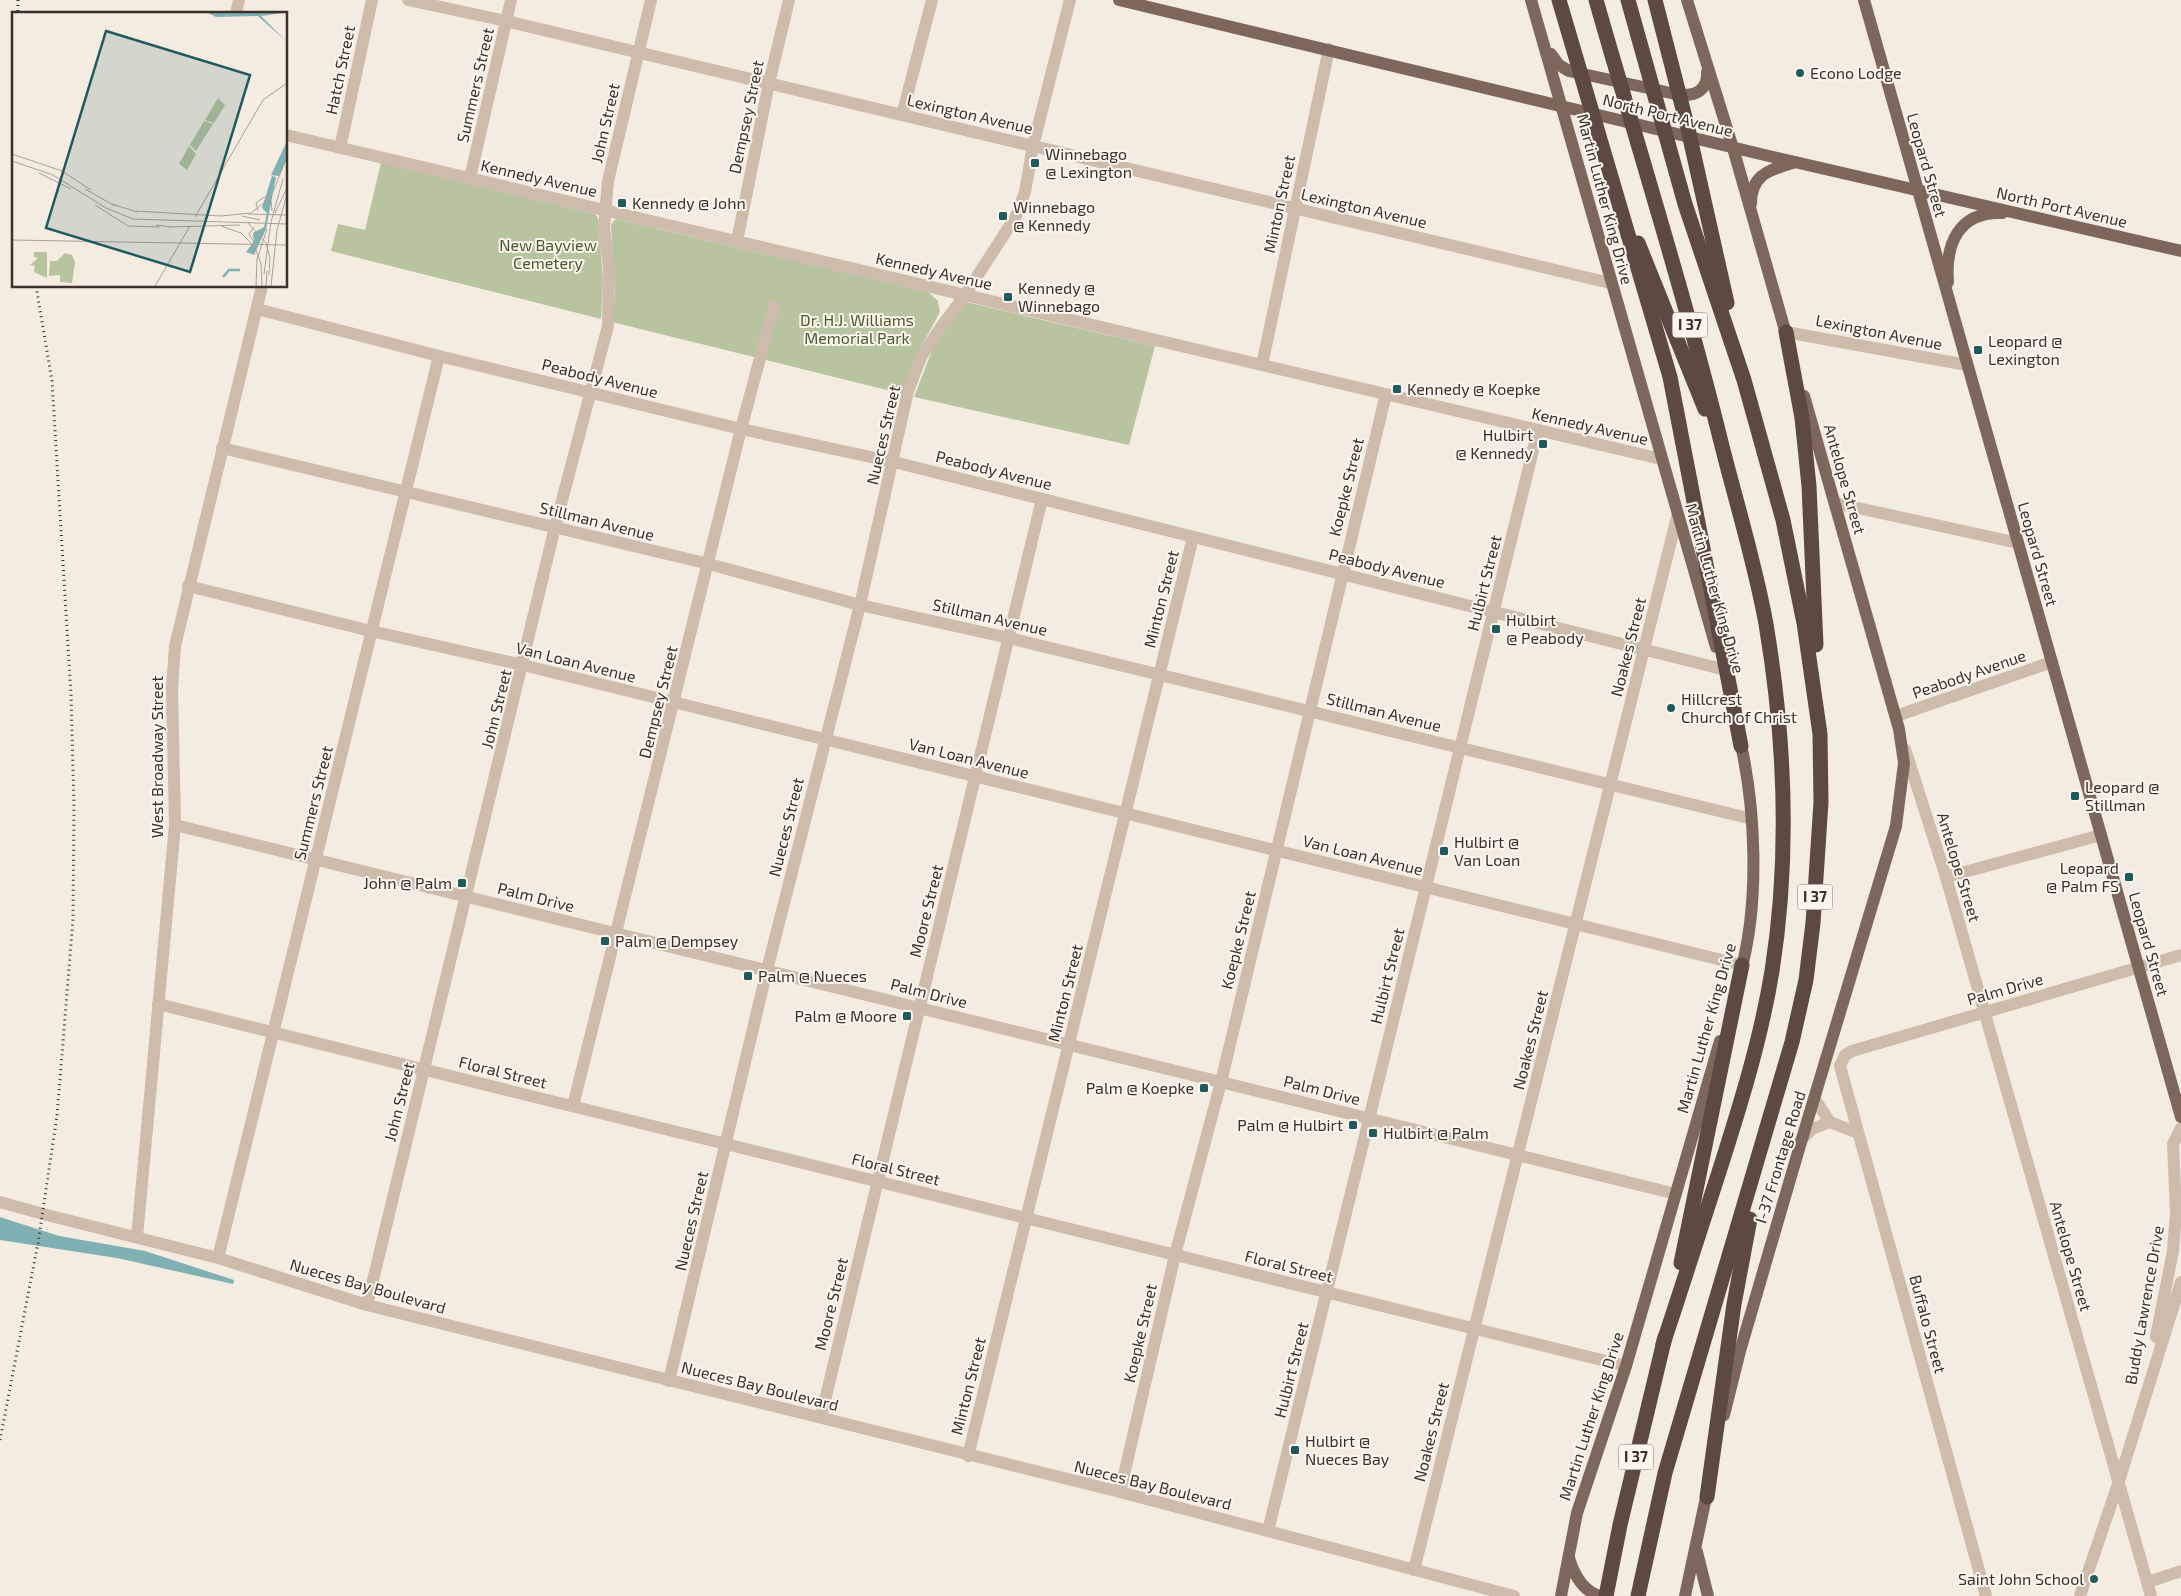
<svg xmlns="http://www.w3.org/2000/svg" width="2181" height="1596" font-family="'Exo 2',sans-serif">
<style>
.green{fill:#b8c4a0}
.water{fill:#7fb0b2}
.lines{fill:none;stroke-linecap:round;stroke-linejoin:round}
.minor{stroke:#cdbbac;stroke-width:12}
.major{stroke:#7d675c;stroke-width:12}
.highway{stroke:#5c4a42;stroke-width:15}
.rail{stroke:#3b302b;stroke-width:3;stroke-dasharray:1 4;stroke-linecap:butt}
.poi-dot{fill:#1f5a5e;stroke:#fbf5ee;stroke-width:2}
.labels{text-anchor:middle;stroke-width:4;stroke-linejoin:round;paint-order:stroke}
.shield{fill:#fbf5ee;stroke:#756b66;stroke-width:1}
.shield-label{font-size:15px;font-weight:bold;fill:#3b302b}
.street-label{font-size:16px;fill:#3b302b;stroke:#fbf5ee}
.poi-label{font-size:16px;fill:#3b302b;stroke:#fbf5ee;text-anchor:start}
.park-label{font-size:16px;fill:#4a5a2e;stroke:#fbf5ee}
.inset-river{fill:none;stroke:#7fb0b2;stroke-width:2.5}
.inset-road{fill:none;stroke:#aaa098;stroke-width:1}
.view{fill:#1f5a5e;fill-opacity:0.15;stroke:#1f5a5e;stroke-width:2.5}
.inset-edge{fill:none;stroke:#3b302b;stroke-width:2.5}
</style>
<rect width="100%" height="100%" fill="#f4ebe1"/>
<!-- green -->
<g class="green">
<path d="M 381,163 L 595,214 L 598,218 L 603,280 L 601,319 L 331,251 L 338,224 L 365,230 Z"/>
<path d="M 616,219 L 928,292 L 938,301 L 940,312 L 914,360 L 903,394 L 612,322 L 615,293 L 611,224 Z"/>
<path d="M 966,302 L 1155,346 L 1129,445 L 914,397 L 933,348 Z"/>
</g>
<!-- water -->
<path class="water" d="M 0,1217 L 59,1236 L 145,1251 L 234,1280 L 233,1284 L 117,1258 L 0,1240 Z"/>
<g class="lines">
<!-- minor -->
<g class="minor">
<path d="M 408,0 L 506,21 L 1610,283"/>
<path d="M 236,14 L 239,0"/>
<path d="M 902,115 L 932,0"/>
<path d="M 286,135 L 1661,459"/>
<path d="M 340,148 L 372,0"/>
<path d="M 470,178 L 511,0"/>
<path d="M 737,241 L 769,83 L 789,0"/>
<path d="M 257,309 L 439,356 L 741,429 L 894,462 L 1722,669"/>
<path d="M 1786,332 L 1967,365"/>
<path d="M 1262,365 L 1329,49"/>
<path d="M 222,448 L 709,564 L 860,605 L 1009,638 L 1752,819"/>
<path d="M 1835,503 L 2018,543"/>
<path d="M 188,586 L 371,631 L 523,665 L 1742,965"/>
<path d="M 1896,716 L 2052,662"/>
<path d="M 1905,749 L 1946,877 L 2151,1596"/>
<path d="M 175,825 L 1676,1194"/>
<path d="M 1946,877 L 2101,835"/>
<path d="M 158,1004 L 1626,1366"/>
<path d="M 1814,1098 L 1830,1122 L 1858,1133"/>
<path d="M 573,1106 L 741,429 L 774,306"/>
<path d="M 1801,1140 L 1812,1129 L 1830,1122"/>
<path d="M 0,1202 L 43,1214 L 218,1258 L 367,1305 L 1120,1492 L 1514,1596"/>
<path d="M 137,1237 L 175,825 L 172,689 L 175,646 L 262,286"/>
<path d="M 218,1258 L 439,356"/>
<path d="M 367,1305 L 555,527 L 608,326 L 609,269 L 604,227 L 608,181 L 651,0"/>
<path d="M 2156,1337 L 2173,1251 L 2176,1213 L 2173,1144 L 2181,1128"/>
<path d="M 669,1381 L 767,970 L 860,605 L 908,391 L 921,357 L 941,327 L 965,295 L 1016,216 L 1025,192 L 1033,146 L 1070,0"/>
<path d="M 821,1417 L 1042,499"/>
<path d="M 968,1456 L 1193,537"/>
<path d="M 1120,1492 L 1175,1255 L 1221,1082 L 1386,394"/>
<path d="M 1268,1531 L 1538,430"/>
<path d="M 1414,1570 L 1677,517"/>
<path d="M 2148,1582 L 2181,1571"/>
<path d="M 1986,1596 L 1840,1066 L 1845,1055 L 1852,1051 L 2181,955"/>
<path d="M 2080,1596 L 2119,1481 L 2181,1282"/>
</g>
<!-- major -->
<g class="major">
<path d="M 1119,0 L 1773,157 L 2181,251"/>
<path d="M 1531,0 L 1716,647"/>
<path d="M 1687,0 L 1733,148 L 1788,341"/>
<path d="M 1864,0 L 2181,1117"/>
<path d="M 1551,54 L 1559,65 L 1569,71 L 1680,95 C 1696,96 1708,90 1707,72"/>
<path d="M 1751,204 C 1751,173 1771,170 1795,162"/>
<path d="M 1948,282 C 1945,244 1959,211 2002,213"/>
<path d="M 1739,736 C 1756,807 1760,904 1740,974"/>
<path d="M 1724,1415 L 1740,1351 L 1801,1142 L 1896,826 L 1904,763 L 1899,729 L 1804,396"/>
<path d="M 1697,1552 L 1708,1596"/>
<path d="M 1569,1558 C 1574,1575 1582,1590 1599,1596"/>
<path d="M 1561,1596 L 1577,1513 L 1626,1366 L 1720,1041"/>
<path d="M 1685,1596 L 1708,1488"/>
</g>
<!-- highway -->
<g class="highway">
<path d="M 1559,0 L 1670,377 L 1741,746"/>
<path d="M 1596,0 C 1638,147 1684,293 1721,442 C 1736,502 1755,563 1766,624 C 1785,738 1790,857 1772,971 C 1761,1039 1740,1106 1719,1172 C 1700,1230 1682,1287 1663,1344"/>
<path d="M 1628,0 L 1685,204 L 1744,380 L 1783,520 L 1804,623 L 1820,734 L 1821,802 L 1813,923 L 1806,980 L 1792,1042 L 1665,1473 L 1638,1596"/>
<path d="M 1655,0 L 1688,129 L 1727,303"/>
<path d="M 1638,243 L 1705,409"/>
<path d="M 1786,332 L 1802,418 L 1809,486 L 1816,645"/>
<path d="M 1681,1263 L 1742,965"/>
<path d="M 1707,1497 L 1734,1304 L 1750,1219"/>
<path d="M 1606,1596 L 1620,1525 L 1665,1337"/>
</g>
<!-- rail -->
<g class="rail">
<path d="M 18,0 L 18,14"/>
<path d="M 0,1440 L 38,1243 L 57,1116 L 73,919 L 74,805 L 71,695 L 52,381 L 36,286"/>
</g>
</g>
<!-- markers -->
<g class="poi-dot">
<circle cx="1800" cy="73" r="5"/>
<rect x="1030" y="158" width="10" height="10" rx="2.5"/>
<rect x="617" y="198" width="10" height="10" rx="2.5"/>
<rect x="998" y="211" width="10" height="10" rx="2.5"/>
<rect x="1003" y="292" width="10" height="10" rx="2.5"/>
<rect x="1973" y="345" width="10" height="10" rx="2.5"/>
<rect x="1392" y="384" width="10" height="10" rx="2.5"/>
<rect x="1538" y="439" width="10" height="10" rx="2.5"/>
<rect x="1491" y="624" width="10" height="10" rx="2.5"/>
<circle cx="1671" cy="708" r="5"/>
<rect x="2070" y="791" width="10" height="10" rx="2.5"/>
<rect x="1439" y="846" width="10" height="10" rx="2.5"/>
<rect x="2124" y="872" width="10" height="10" rx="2.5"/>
<rect x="457" y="878" width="10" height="10" rx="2.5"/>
<rect x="600" y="936" width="10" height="10" rx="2.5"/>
<rect x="743" y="971" width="10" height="10" rx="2.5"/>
<rect x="902" y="1011" width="10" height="10" rx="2.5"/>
<rect x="1199" y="1083" width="10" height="10" rx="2.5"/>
<rect x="1348" y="1120" width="10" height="10" rx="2.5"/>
<rect x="1368" y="1128" width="10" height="10" rx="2.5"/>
<rect x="1290" y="1445" width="10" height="10" rx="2.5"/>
<circle cx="2094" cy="1579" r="5"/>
</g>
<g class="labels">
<!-- shield labels -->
<g class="shield">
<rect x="1672.5" y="312.5" width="35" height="25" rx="4"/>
<rect x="1797.5" y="884.5" width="35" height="25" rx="4"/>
<rect x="1618.5" y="1444.5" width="35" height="25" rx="4"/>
</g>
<g class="shield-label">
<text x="1690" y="330">I 37</text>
<text x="1815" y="902">I 37</text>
<text x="1636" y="1462">I 37</text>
</g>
<!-- street labels -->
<g class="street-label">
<text transform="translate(340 70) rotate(-78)" y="6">Hatch Street</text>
<text transform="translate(475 85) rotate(-77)" y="6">Summers Street</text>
<text transform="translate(970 114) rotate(13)" y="6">Lexington Avenue</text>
<text transform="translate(1668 115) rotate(14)" y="6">North Port Avenue</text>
<text transform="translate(746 117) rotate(-78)" y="6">Dempsey Street</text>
<text transform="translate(605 123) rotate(-77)" y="6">John Street</text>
<text transform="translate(1927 165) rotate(74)" y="6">Leopard Street</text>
<text transform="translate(539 178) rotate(13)" y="6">Kennedy Avenue</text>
<text transform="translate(1605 199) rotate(75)" y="6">Martin Luther King Drive</text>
<text transform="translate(1279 204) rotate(-78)" y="6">Minton Street</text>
<text transform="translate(2062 207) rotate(13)" y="6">North Port Avenue</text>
<text transform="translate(1364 208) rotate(13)" y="6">Lexington Avenue</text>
<text transform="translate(934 271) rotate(13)" y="6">Kennedy Avenue</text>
<text transform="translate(1879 332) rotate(11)" y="6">Lexington Avenue</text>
<text transform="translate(600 378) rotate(14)" y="6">Peabody Avenue</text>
<text transform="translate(1590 426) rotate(13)" y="6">Kennedy Avenue</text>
<text transform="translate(883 435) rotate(-77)" y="6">Nueces Street</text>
<text transform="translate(994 470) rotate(14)" y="6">Peabody Avenue</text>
<text transform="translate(1845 479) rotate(74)" y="6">Antelope Street</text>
<text transform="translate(1346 487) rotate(-76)" y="6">Koepke Street</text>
<text transform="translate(597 521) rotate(14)" y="6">Stillman Avenue</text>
<text transform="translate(2038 554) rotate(74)" y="6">Leopard Street</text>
<text transform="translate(1387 568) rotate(14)" y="6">Peabody Avenue</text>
<text transform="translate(1484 583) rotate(-76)" y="6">Hulbirt Street</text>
<text transform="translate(1715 588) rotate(74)" y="6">Martin Luther King Drive</text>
<text transform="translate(1161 599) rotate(-76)" y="6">Minton Street</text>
<text transform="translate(990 617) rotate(13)" y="6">Stillman Avenue</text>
<text transform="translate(1628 647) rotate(-76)" y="6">Noakes Street</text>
<text transform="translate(576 662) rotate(14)" y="6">Van Loan Avenue</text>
<text transform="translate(1969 674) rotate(-19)" y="6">Peabody Avenue</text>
<text transform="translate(658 702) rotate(-76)" y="6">Dempsey Street</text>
<text transform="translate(496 709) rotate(-76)" y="6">John Street</text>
<text transform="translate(1384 712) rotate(14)" y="6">Stillman Avenue</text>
<text transform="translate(157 757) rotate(-90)" y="6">West Broadway Street</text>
<text transform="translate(969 758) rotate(14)" y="6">Van Loan Avenue</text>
<text transform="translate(313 803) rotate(-76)" y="6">Summers Street</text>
<text transform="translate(786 827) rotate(-76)" y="6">Nueces Street</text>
<text transform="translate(1363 855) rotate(14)" y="6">Van Loan Avenue</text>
<text transform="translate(1959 867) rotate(73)" y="6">Antelope Street</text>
<text transform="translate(536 897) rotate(14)" y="6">Palm Drive</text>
<text transform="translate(926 911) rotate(-76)" y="6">Moore Street</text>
<text transform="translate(1238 940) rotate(-76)" y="6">Koepke Street</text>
<text transform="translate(2149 944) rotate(74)" y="6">Leopard Street</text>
<text transform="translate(1387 976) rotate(-76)" y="6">Hulbirt Street</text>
<text transform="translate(2005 989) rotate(-16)" y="6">Palm Drive</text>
<text transform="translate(929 993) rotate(14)" y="6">Palm Drive</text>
<text transform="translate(1065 993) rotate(-76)" y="6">Minton Street</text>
<text transform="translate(1706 1028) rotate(-74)" y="6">Martin Luther King Drive</text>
<text transform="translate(1530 1040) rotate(-76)" y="6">Noakes Street</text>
<text transform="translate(503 1072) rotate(14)" y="6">Floral Street</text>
<text transform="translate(1322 1090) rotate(14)" y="6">Palm Drive</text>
<text transform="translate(399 1102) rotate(-76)" y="6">John Street</text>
<text transform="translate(1780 1157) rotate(-73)" y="6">I-37 Frontage Road</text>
<text transform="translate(896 1169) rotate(14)" y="6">Floral Street</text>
<text transform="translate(691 1221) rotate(-77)" y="6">Nueces Street</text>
<text transform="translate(2071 1256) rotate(74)" y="6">Antelope Street</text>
<text transform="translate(1289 1266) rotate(14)" y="6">Floral Street</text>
<text transform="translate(368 1286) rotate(16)" y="6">Nueces Bay Boulevard</text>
<text transform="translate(831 1304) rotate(-76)" y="6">Moore Street</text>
<text transform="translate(2144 1305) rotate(-80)" y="6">Buddy Lawrence Drive</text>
<text transform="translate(1928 1324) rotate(75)" y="6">Buffalo Street</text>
<text transform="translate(1140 1333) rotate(-77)" y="6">Koepke Street</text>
<text transform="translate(1291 1370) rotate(-76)" y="6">Hulbirt Street</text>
<text transform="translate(760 1386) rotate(14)" y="6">Nueces Bay Boulevard</text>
<text transform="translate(968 1386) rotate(-76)" y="6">Minton Street</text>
<text transform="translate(1591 1416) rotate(-72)" y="6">Martin Luther King Drive</text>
<text transform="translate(1431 1432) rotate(-76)" y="6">Noakes Street</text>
<text transform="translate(1153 1485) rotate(14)" y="6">Nueces Bay Boulevard</text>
</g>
<!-- poi labels -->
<g class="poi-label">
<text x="1810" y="79">Econo Lodge</text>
<text x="1045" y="160">Winnebago<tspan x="1045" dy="18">@ Lexington</tspan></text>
<text x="632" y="209">Kennedy @ John</text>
<text x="1013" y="213">Winnebago<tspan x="1013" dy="18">@ Kennedy</tspan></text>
<text x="1018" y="294">Kennedy @<tspan x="1018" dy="18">Winnebago</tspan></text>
<text x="1988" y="347">Leopard @<tspan x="1988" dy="18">Lexington</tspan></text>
<text x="1407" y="395">Kennedy @ Koepke</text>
<text x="1533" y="441" text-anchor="end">Hulbirt<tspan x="1533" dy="18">@ Kennedy</tspan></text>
<text x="1506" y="626">Hulbirt<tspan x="1506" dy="18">@ Peabody</tspan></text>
<text x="1681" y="705">Hillcrest<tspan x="1681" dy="18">Church of Christ</tspan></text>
<text x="2085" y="793">Leopard @<tspan x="2085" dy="18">Stillman</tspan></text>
<text x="1454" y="848">Hulbirt @<tspan x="1454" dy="18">Van Loan</tspan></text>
<text x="2119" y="874" text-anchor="end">Leopard<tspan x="2119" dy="18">@ Palm FS</tspan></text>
<text x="452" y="889" text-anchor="end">John @ Palm</text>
<text x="615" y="947">Palm @ Dempsey</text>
<text x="758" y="982">Palm @ Nueces</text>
<text x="897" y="1022" text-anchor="end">Palm @ Moore</text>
<text x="1194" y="1094" text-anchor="end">Palm @ Koepke</text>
<text x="1343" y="1131" text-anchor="end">Palm @ Hulbirt</text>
<text x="1383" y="1139">Hulbirt @ Palm</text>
<text x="1305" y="1447">Hulbirt @<tspan x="1305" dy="18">Nueces Bay</tspan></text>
<text x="2084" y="1585" text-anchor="end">Saint John School</text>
</g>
<!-- park labels -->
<g class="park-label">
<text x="548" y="251">New Bayview<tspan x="548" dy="18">Cemetery</tspan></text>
<text x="857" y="326">Dr. H.J. Williams<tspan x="857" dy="18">Memorial Park</tspan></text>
</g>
</g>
<!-- overview -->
<g transform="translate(12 12)">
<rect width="275" height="275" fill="#f4ebe1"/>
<path d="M 206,86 L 213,93 L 202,111 L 193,108 ZM 192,109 L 201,112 L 184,139 L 178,133 ZM 177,134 L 184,142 L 175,158 L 167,152 ZM 22,240 L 35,240 L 35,266 L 22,260 L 23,254 L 18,253 L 26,246 L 22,245 ZM 53,241 L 60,243 L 63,250 L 60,271 L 48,270 L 48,263 L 37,264 L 38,249 L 45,249 Z" fill="#b8c4a0"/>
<path d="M 196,1 L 271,1 L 249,4 L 275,30 L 246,4 L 204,5 ZM 275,129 L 275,147 L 267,164 L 259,163 ZM 260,164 L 264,165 L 254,217 L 242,243 L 234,240 L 242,229 L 241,221 L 252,215 L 255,201 L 250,196 Z" fill="#7fb0b2"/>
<path class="inset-river" d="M 211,265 L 217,258 L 228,258"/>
<path class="inset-road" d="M 0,142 L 50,159 L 79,178M 0,149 L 41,163 L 94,196 L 121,207 L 275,212M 27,161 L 59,177M 73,177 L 103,194M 100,192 L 125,200M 83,193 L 116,214 L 148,215M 123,199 L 209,204 L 239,201 L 259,185 L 275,145M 246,199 L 244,191 L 252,185 L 259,189 L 260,199M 263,201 L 275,176M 236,202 L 275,203M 230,204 L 248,208M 183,205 L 251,88 L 275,71M 236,211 L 254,231 L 258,246 L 257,263M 144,213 L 159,215M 209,214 L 229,221 L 243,235 L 249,252 L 250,274M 157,215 L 228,213M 242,215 L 237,222 L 242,230M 0,228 L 275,233M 252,262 L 259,210 L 271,167M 143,274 L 178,214M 244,274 L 245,247 L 255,217M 254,274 L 255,259M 259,274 L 265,218 L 275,182"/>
<path class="view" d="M 94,19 L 238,63 L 178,260 L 34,216 Z"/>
<rect width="275" height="275" class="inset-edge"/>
</g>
</svg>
